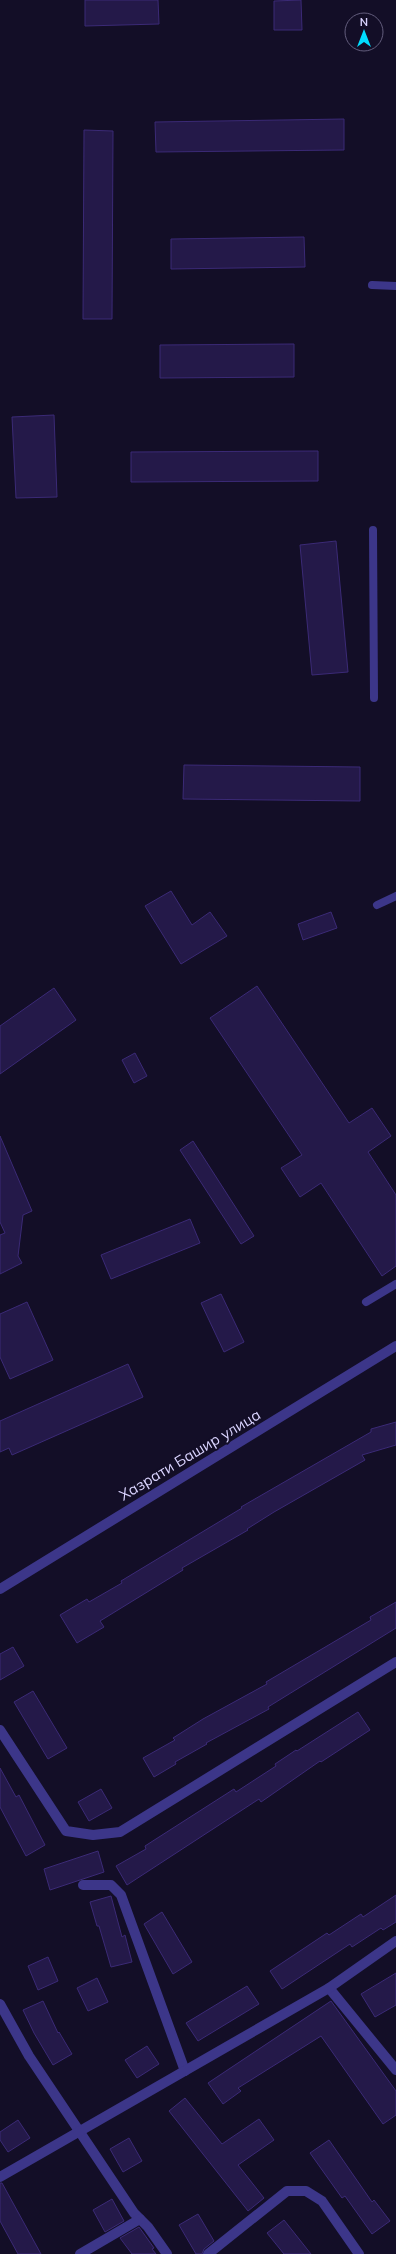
<svg xmlns="http://www.w3.org/2000/svg" width="396" height="2254" font-family="Mulish,sans-serif">
<style>
.building{fill:#241949;stroke:#3b2a76}
.lines{fill:none;stroke-linecap:round;stroke-linejoin:round}
.service{stroke:#3c3689;stroke-width:8}
.minor{stroke:#3c3689;stroke-width:10}
.tertiary{stroke:#3c3689;stroke-width:10}
.labels{text-anchor:middle;stroke-width:4;stroke-linejoin:round;paint-order:stroke}
.street-label{font-size:15px;fill:#dad4ff;stroke:#130e27}
</style>
<rect width="100%" height="100%" fill="#130e27"/>
<!-- building -->
<g class="building">
<path d="M 85,0 L 158,0 L 159,24 L 85,26 Z"/>
<path d="M 301,0 L 302,30 L 274,30 L 274,1 Z"/>
<path d="M 344,119 L 344,150 L 156,152 L 155,122 Z"/>
<path d="M 84,130 L 113,131 L 112,319 L 83,319 Z"/>
<path d="M 304,237 L 305,267 L 171,269 L 171,239 Z"/>
<path d="M 294,344 L 294,377 L 160,378 L 160,345 Z"/>
<path d="M 54,415 L 57,497 L 16,498 L 12,417 Z"/>
<path d="M 318,451 L 318,481 L 131,482 L 131,452 Z"/>
<path d="M 336,541 L 348,672 L 312,675 L 300,545 Z"/>
<path d="M 184,765 L 360,767 L 360,801 L 183,799 Z"/>
<path d="M 171,891 L 192,925 L 210,912 L 227,936 L 181,964 L 145,906 Z"/>
<path d="M 331,912 L 337,928 L 303,940 L 298,924 Z"/>
<path d="M 257,986 L 349,1123 L 372,1108 L 391,1136 L 368,1152 L 396,1195 L 396,1266 L 382,1276 L 321,1183 L 300,1197 L 281,1168 L 302,1155 L 210,1018 Z"/>
<path d="M 54,988 L 76,1020 L 0,1074 L 0,1026 Z"/>
<path d="M 135,1053 L 147,1076 L 134,1083 L 122,1060 Z"/>
<path d="M 0,1136 L 32,1211 L 23,1215 L 18,1256 L 22,1263 L 0,1274 L 0,1235 L 5,1233 L 0,1222 Z"/>
<path d="M 193,1141 L 254,1236 L 241,1244 L 180,1150 Z"/>
<path d="M 190,1219 L 200,1243 L 111,1279 L 101,1255 Z"/>
<path d="M 221,1294 L 244,1342 L 224,1352 L 201,1303 Z"/>
<path d="M 27,1302 L 53,1360 L 10,1379 L 0,1357 L 0,1314 Z"/>
<path d="M 128,1364 L 143,1397 L 12,1455 L 9,1448 L 0,1452 L 0,1421 Z"/>
<path d="M 396,1422 L 396,1445 L 362,1455 L 365,1460 L 274,1512 L 247,1529 L 248,1530 L 182,1568 L 183,1570 L 100,1621 L 104,1627 L 77,1643 L 60,1615 L 87,1599 L 89,1602 L 122,1583 L 121,1581 L 242,1508 L 241,1507 L 371,1432 L 371,1429 Z"/>
<path d="M 396,1602 L 396,1628 L 268,1707 L 269,1709 L 206,1743 L 207,1744 L 175,1762 L 176,1764 L 154,1777 L 143,1758 L 175,1740 L 173,1738 L 203,1719 L 267,1684 L 266,1682 L 371,1620 L 370,1617 Z"/>
<path d="M 13,1647 L 24,1666 L 0,1680 L 0,1654 Z"/>
<path d="M 33,1691 L 67,1748 L 48,1759 L 14,1702 Z"/>
<path d="M 358,1712 L 370,1730 L 321,1762 L 320,1761 L 261,1802 L 259,1799 L 127,1885 L 116,1866 L 146,1849 L 145,1846 L 234,1789 L 236,1792 L 276,1766 L 275,1764 L 296,1750 L 297,1751 Z"/>
<path d="M 0,1768 L 16,1797 L 19,1795 L 45,1845 L 26,1856 L 0,1807 Z"/>
<path d="M 101,1789 L 112,1808 L 89,1821 L 78,1802 Z"/>
<path d="M 98,1851 L 104,1872 L 50,1890 L 44,1869 Z"/>
<path d="M 396,1895 L 396,1922 L 383,1930 L 381,1928 L 352,1947 L 350,1944 L 282,1989 L 270,1971 L 327,1933 L 329,1935 L 361,1914 L 363,1917 Z"/>
<path d="M 111,1896 L 122,1937 L 125,1935 L 132,1962 L 111,1967 L 99,1926 L 97,1926 L 90,1902 Z"/>
<path d="M 162,1912 L 192,1962 L 173,1974 L 144,1924 Z"/>
<path d="M 48,1957 L 58,1981 L 38,1990 L 28,1966 Z"/>
<path d="M 396,1973 L 396,2005 L 375,2017 L 361,1994 Z"/>
<path d="M 97,1978 L 108,2002 L 88,2011 L 77,1988 Z"/>
<path d="M 247,1986 L 259,2004 L 198,2041 L 186,2023 Z"/>
<path d="M 43,2001 L 58,2033 L 59,2032 L 72,2054 L 53,2065 L 34,2033 L 23,2010 Z"/>
<path d="M 331,2001 L 396,2091 L 396,2115 L 383,2124 L 321,2036 L 238,2088 L 241,2091 L 223,2104 L 208,2083 Z"/>
<path d="M 147,2046 L 159,2064 L 137,2078 L 125,2060 Z"/>
<path d="M 185,2098 L 222,2144 L 259,2119 L 274,2140 L 238,2165 L 264,2198 L 248,2211 L 169,2111 Z"/>
<path d="M 18,2120 L 30,2138 L 8,2152 L 0,2140 L 0,2132 Z"/>
<path d="M 129,2138 L 142,2161 L 123,2172 L 110,2149 Z"/>
<path d="M 329,2140 L 372,2202 L 374,2200 L 390,2221 L 372,2234 L 345,2196 L 342,2198 L 310,2153 Z"/>
<path d="M 0,2183 L 2,2183 L 41,2254 L 18,2254 L 0,2221 Z"/>
<path d="M 112,2199 L 124,2221 L 105,2232 L 93,2210 Z"/>
<path d="M 198,2214 L 214,2241 L 204,2249 L 202,2254 L 196,2254 L 179,2225 Z"/>
<path d="M 284,2220 L 311,2254 L 284,2254 L 267,2233 Z"/>
<path d="M 139,2227 L 154,2248 L 152,2249 L 156,2254 L 132,2254 L 120,2238 Z"/>
</g>
<g class="lines">
<!-- service -->
<g class="service">
<path d="M 372,285 L 396,286"/>
<path d="M 373,530 L 374,698"/>
<path d="M 377,905 L 396,896"/>
<path d="M 366,1302 L 396,1284"/>
</g>
<!-- minor -->
<g class="minor">
<path d="M 0,1730 L 66,1831 L 93,1835 L 120,1832 L 396,1662"/>
<path d="M 83,1885 L 111,1885 L 121,1895 L 185,2071"/>
<path d="M 329,1988 L 396,2070"/>
<path d="M 0,2004 L 29,2056 L 134,2213 L 148,2227 L 167,2254"/>
<path d="M 0,2177 L 329,1988 L 396,1941"/>
<path d="M 80,2254 L 140,2219"/>
<path d="M 208,2254 L 287,2191 L 306,2191 L 322,2201 L 359,2254"/>
</g>
<!-- tertiary -->
<path class="tertiary" d="M 0,1589 L 396,1346"/>
</g>
<g class="labels">
<!-- street labels -->
<g class="street-label">
<text transform="translate(190 1455) rotate(-31)" y="5">Хазрати Башир улица</text>
</g>
</g>
<!-- north arrow -->
<g transform="translate(364 32)"><circle r="19" fill="#130e27" stroke="#635d7d"/>
<path d="M0-3L7 15L0 10L-7 15Z" fill="#00ddff"/>
<text y="-6" font-size="11" font-weight="bold" text-anchor="middle" fill="#dad4ff">N</text>
</g>
</svg>
